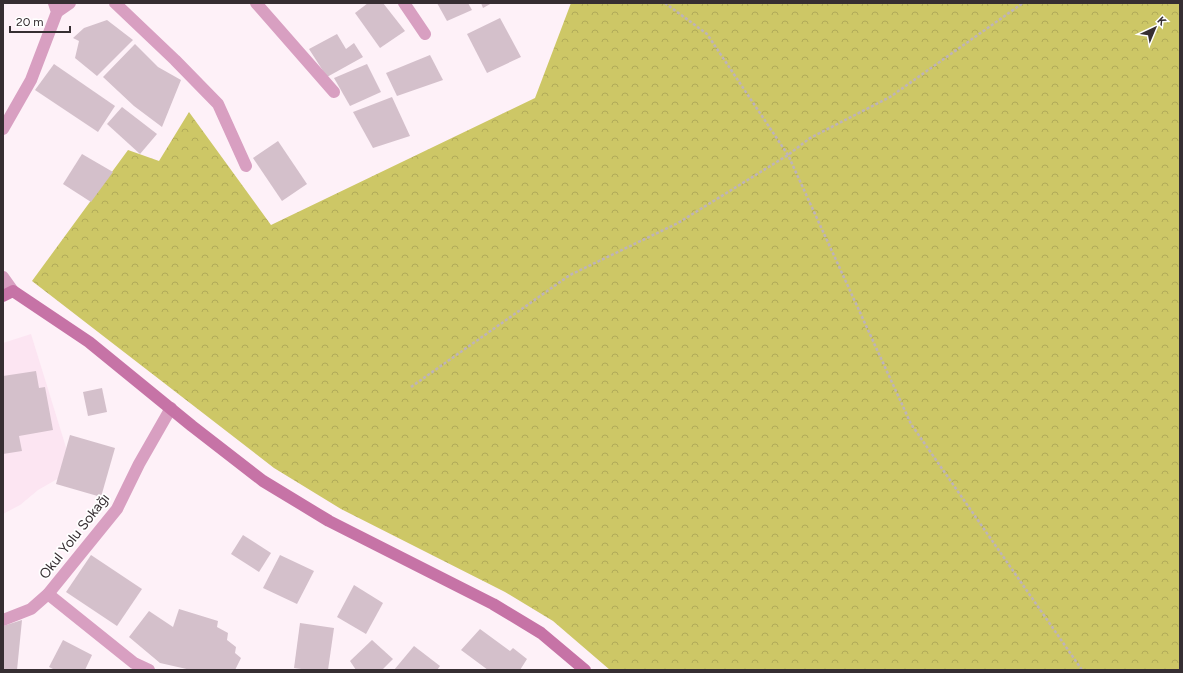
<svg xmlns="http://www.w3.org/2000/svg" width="1183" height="673" font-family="Figtree,sans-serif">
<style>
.built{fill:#fce5f2}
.forest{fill:url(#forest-crowns)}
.building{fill:#d4c0cb}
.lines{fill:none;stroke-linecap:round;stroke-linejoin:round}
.path{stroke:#beb3b9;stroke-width:2.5;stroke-dasharray:3 2;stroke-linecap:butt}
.street{stroke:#d89fc1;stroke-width:12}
.secondary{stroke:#c673a6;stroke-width:12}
.labels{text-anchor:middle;stroke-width:3.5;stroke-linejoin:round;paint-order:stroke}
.street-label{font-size:14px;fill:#362e32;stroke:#fff}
</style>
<defs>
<pattern id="forest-crowns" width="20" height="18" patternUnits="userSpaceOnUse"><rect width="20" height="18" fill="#cdc766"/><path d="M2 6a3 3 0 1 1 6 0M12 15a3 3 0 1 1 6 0" fill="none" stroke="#b1ab59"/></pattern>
</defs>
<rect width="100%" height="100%" fill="#fef1f8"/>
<!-- built -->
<path class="built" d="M 31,334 L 73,470 L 38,490 L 20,505 L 3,514 L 3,343 Z"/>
<!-- forest -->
<path class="forest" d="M 571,3 L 1180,3 L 1180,670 L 610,670 L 553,621 L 505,592 L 341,509 L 274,468 L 32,281 L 128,150 L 159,161 L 189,112 L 271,225 L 535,98 Z"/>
<!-- building -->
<g class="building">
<path d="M 368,3 L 383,3 L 405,31 L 380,48 L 355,13 Z"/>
<path d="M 437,3 L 468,3 L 472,10 L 447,21 Z"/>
<path d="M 481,3 L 492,3 L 483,8 Z"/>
<path d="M 500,18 L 521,57 L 487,73 L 467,34 Z"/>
<path d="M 107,20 L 133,40 L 97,76 L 75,58 L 79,41 L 73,38 L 84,28 Z"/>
<path d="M 337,34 L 346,49 L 354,43 L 363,57 L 327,77 L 309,49 Z"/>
<path d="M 135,44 L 158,67 L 181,80 L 162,127 L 134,106 L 103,77 Z"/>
<path d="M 430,55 L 443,80 L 397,96 L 386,73 Z"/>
<path d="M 54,64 L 115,106 L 98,132 L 35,90 Z"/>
<path d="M 367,64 L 381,92 L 350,106 L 334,78 Z"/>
<path d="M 392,97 L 410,136 L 373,148 L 353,112 Z"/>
<path d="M 122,107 L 157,134 L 140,154 L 107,124 Z"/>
<path d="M 278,141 L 307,184 L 282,201 L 253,158 Z"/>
<path d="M 82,154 L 113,172 L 91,202 L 63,184 Z"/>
<path d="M 36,371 L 39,388 L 45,387 L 53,430 L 19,436 L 22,451 L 3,454 L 3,376 Z"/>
<path d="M 102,388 L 107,412 L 88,416 L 83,392 Z"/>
<path d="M 70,435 L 115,448 L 101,497 L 56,484 Z"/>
<path d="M 243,535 L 271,553 L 259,572 L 231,554 Z"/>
<path d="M 91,555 L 142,589 L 117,626 L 66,592 Z"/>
<path d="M 280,555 L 314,571 L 297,604 L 263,588 Z"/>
<path d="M 354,585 L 383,603 L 366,634 L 337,617 Z"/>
<path d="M 179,609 L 218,621 L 217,627 L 228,633 L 227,640 L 236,647 L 235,653 L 241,658 L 235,670 L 191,670 L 160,663 L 129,637 L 149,611 L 173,627 Z"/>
<path d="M 22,620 L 17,670 L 3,670 L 3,626 Z"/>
<path d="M 300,623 L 334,628 L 328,670 L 309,670 L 294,668 Z"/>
<path d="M 480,629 L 510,651 L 513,648 L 527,659 L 520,670 L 488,670 L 461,650 Z"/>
<path d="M 63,640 L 92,655 L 85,670 L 55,670 L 49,667 Z"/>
<path d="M 372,640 L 393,659 L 382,670 L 356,670 L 350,661 Z"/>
<path d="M 414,646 L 440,666 L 437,670 L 394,670 Z"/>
</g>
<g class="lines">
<!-- path -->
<g class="path">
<path d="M 665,3 L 707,34 L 788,155 L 911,424 L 1082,670"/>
<path d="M 411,387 L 570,275 L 678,223 L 788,155 L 810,138 L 890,97 L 1023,3"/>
</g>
<!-- street -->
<g class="street">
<path d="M 115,3 L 175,60 L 218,104 L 246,166"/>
<path d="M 256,3 L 334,92"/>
<path d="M 404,3 L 425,34"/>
<path d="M 57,12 L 70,3"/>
<path d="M 3,129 L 31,80 L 57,12 L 54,3"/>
<path d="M 3,277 L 13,291"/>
<path d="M 48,594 L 134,663 L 149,670"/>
<path d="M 3,620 L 31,609 L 48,594 L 117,509 L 139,464 L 171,408"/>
</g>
<!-- secondary -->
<path class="secondary" d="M 3,296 L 13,291 L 89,342 L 192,426 L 263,481 L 329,521 L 493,604 L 541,633 L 585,670"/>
</g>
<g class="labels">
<!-- street labels -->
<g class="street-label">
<text transform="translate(74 536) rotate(-52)" y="5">Okul Yolu Sokağı</text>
</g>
</g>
<!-- border -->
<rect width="1183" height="673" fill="none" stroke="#362e32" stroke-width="8"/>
<!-- north arrow -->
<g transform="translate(1155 28) rotate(44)" stroke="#ffffff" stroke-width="3" paint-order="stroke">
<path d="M0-3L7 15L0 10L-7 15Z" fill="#362e32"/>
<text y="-6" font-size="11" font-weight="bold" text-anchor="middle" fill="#362e32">K</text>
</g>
<!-- scale -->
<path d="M10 26v6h60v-6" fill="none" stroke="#362e32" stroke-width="2"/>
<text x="16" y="26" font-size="12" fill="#362e32" stroke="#ffffff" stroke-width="3" paint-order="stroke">20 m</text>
</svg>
